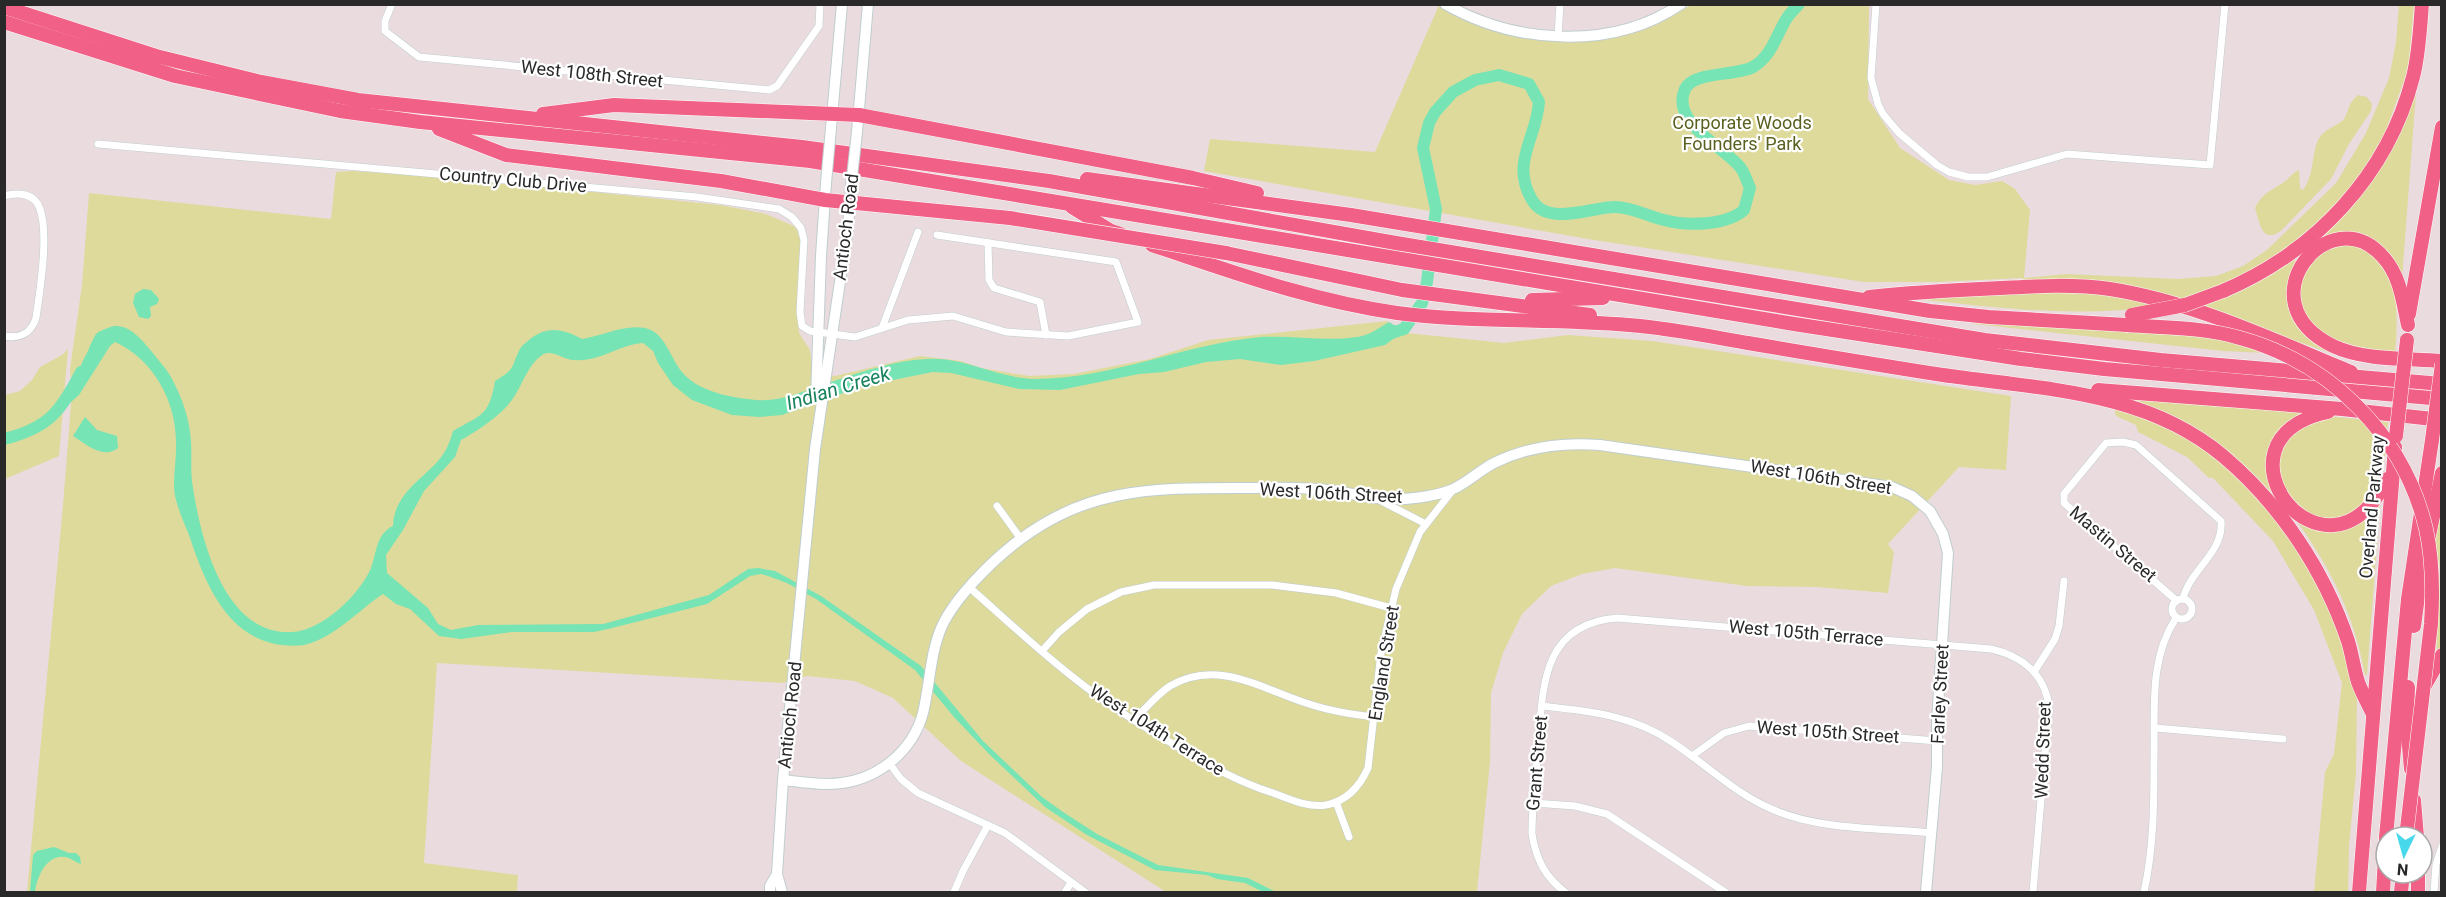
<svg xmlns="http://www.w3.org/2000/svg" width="2446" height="897" font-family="Roboto,sans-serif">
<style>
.green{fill:#ddda9c}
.water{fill:#76e4b5}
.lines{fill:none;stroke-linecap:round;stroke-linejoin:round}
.river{stroke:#76e4b5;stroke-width:12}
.street-casing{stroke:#c0cdcf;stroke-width:8}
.secondary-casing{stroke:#c0cdcf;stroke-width:12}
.highway-casing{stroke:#fff;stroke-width:15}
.street{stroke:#fff;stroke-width:7}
.secondary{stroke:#fff;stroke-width:10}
.highway{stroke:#f16086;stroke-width:14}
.secondary-bridge-casing{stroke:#c0cdcf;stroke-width:12;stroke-linecap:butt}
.highway-bridge-casing{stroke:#fff;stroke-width:15;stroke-linecap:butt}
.secondary-bridge{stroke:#fff;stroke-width:10}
.highway-bridge{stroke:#f16086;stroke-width:14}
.labels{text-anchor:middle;stroke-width:4.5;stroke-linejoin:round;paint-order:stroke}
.street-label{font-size:18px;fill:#292929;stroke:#fff}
.park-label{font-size:18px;fill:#5a601f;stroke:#fff}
.water-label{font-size:20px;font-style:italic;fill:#17825c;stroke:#fff}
</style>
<rect width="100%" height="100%" fill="#eadcde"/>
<!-- green -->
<g class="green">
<path d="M 1439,5 C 1518,54 1613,53 1691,5 L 1869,5 L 1868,99 L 1900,148 L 1949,180 L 1975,185 L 2002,181 L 2015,189 L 2030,210 L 2024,278 L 2067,274 L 2178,279 L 2216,276 L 2243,266 L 2267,250 L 2336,183 L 2366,133 L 2389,78 L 2396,42 L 2399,5 L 2414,5 L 2409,61 L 2405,78 L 2385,133 L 2359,177 L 2342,198 L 2319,222 L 2270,261 L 2230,282 L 2179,300 L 2023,281 L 2023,278 L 1938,282 L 1864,282 L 1588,239 L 1204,171 L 1210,139 L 1375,152 Z"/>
<path d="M 2414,93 L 2416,93 L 2402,279 L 2382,250 L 2315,243 L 2350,208 Z"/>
<path d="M 2358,95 L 2367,97 L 2372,104 L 2371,111 L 2349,144 L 2331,179 L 2282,230 C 2262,245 2260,224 2255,208 C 2263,192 2270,192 2284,182 C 2290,178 2292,173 2299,170 L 2300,188 L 2303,190 C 2315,173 2311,156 2318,140 C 2324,128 2337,127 2344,119 C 2350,110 2347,104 2358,95 Z"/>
<path d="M 351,171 L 436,176 L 720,205 L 766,214 L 796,227 L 801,242 L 797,296 L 799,333 L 810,350 L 813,374 L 835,376 L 920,356 L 961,361 L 981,368 L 1029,376 L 1074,374 L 1150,359 L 1208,340 L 1387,321 L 1407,333 L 1504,343 L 1568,335 L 1652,341 L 2011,396 L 2006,470 L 1959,467 L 1888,544 L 1894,552 L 1888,593 L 1817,587 L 1747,586 L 1615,568 L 1582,574 L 1551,586 L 1522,614 L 1503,653 L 1491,693 L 1490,762 L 1477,892 L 1166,892 L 961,761 L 893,698 L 855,681 L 807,676 L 782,683 L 437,663 L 424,863 L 518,875 L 517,892 L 27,892 L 63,505 L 72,392 L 70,369 L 82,285 L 89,193 L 331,219 L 336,172 Z"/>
<path d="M 2348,244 C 2400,254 2399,312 2395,353 L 2347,346 L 2328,337 L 2313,325 L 2303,313 L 2298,286 L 2312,257 L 2335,246 Z"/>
<path d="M 2292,260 L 2297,261 L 2290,304 L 2336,351 L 2334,354 L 2193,306 L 2257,281 Z"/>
<path d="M 2022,292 L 2094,293 L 2126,297 L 2158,306 C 2081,318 1995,308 1918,299 Z"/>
<path d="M 1975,321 L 2179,334 L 2227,340 L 2268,353 L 2223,351 L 1975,324 Z"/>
<path d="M 68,349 L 59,456 L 5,479 L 5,395 L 20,391 L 32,380 L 40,367 L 62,355 Z"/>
<path d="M 2133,397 L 2302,411 L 2283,431 L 2274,491 L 2272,493 C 2227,443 2192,427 2132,401 Z"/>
<path d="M 2114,407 L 2155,421 L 2197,443 L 2246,482 L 2325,583 L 2357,689 L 2356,773 L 2349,846 L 2348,892 L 2314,892 L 2325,772 L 2334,754 L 2342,683 L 2314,610 L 2273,541 L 2213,478 L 2209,478 L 2187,457 L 2138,432 L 2136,425 L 2116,416 Z"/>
<path d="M 2327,416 L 2388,422 C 2386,441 2386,463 2379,481 C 2344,564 2245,491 2290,435 C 2297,426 2316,421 2327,416 Z"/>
<path d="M 2378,504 L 2380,505 L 2367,675 L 2365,675 C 2354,615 2332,570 2296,520 L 2298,519 L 2310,523 L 2370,512 Z"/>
<path d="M 2440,505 L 2442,647 L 2436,657 L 2440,569 L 2433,529 Z"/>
</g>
<!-- water -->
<g class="water">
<path d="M 143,289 L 151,290 L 159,299 L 157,304 L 150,307 L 151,316 L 148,319 L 139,317 L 133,303 L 135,294 Z"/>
<path d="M 1389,322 L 1404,331 L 1385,345 L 1314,361 L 1281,365 L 1240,359 L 1206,362 L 1164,372 L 1139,374 L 1060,390 L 1019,389 L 951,373 L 933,372 L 863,386 L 782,415 L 759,417 L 732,415 L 692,400 L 673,385 L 658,363 L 653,351 L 643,343 C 617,345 602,362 573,360 C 562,359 552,349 542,355 C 528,365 523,383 514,397 C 502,415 480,429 461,440 L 455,457 L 424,491 L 403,530 L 386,555 L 387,573 L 428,608 L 438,624 L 451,630 L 478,625 L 603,624 L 709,595 L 748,569 L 758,568 L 775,571 L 821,596 L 921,666 L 983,741 L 1042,797 L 1063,812 L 1097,834 L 1158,865 L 1248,878 L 1276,892 L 1263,892 L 1245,883 L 1217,879 L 1207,875 L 1155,870 L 1087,835 L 1045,807 L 989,754 L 954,717 L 915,670 L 816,599 L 787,583 L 768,576 L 761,574 L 750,576 L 707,604 L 608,629 L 594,632 L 511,632 L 461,639 L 439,636 L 410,609 L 396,604 L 383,594 C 359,610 339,633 311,643 C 300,647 287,646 275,644 C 224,633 204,580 189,535 C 184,523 178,509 175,496 C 172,479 177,460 176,442 C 176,401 153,359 115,342 L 110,346 L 79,395 L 71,402 C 73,384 79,367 88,351 C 90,345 93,339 96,334 C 99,331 103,330 108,328 C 126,320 141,339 152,352 C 158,360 166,368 171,377 C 182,397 190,420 191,442 C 192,457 190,473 193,488 C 201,539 224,636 292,632 C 322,631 360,594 371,568 C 377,552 376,534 393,526 C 394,495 420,481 438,461 C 446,452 450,442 453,431 C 482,414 489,416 495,381 C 517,368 510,368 520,349 C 522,345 527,342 530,339 C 549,325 563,329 582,339 C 602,336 624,324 645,328 C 668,333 671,365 688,378 C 705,393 734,398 756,400 C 782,402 807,390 831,382 C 861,372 896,360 928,359 C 964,357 997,378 1034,379 C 1112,379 1184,344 1261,337 C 1293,335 1325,342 1357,337 C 1368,336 1379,328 1389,322 Z"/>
<path d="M 85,417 L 97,430 L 117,436 L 118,448 C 103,460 86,444 73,436 Z"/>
<path d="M 54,847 L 69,853 L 76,853 L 80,857 L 81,864 C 77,863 74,860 69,858 C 47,851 37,877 35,892 L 30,892 L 33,855 L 37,851 Z"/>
</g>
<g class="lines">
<!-- river -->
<g class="river">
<path d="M 1388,334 L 1404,329 L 1422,303 L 1427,282 L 1436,209 L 1423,148 L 1429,123 L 1435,112 L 1453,92 L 1475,80 L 1499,75 L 1529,84 L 1539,102 C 1537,137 1510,163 1532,200 C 1548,227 1591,207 1615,207 C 1631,207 1648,216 1664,220 C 1686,226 1726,226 1744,210 L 1750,188 C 1747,182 1745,173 1740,167 C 1724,147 1670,123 1685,89 C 1693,71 1738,76 1753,67 C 1772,56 1776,35 1787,18 C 1790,13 1795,9 1799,4"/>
<path d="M 4,439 C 49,428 61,411 81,372"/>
</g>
<!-- street casing -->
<g class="street-casing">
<g id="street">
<path d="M 392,4 L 385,21 L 385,31 L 419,57 L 769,90 L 777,86 L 819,26 L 820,4"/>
<path d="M 1876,4 L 1871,78 L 1878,104 L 1883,114 L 1899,133 L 1937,165 L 1949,172 L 1968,177 L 1987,177 L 2067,154 L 2210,165 L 2225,4"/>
<path d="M 1558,36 L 1560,4"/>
<path d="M 98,144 L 697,197 L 779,209 L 792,217 L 801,228 L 804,240 L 800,312 L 802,326 L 810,331 L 855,337 L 908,320 L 953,316 L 1006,332 L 1068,336 L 1138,322 L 1116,262 L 937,235"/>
<path d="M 4,196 C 18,192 35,193 40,209 C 49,235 40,290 36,318 C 31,333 21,339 4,336"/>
<path d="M 988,243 L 989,280 L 994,288 L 1040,302 L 1046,335"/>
<path d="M 882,328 L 918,232"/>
<path d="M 1381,501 L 1426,524"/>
<path d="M 997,506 L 1021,539"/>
<path d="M 970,588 C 1011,624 1051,662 1095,694 C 1123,715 1153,732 1183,750 C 1212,767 1241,783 1273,793 C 1289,799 1308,808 1326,805 C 1347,801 1360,786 1368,768 L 1381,653 L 1396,589 L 1420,532 L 1452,491"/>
<circle cx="2182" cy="609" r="10"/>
<path d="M 2177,601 L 2064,503 L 2064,494 L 2106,443 L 2123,442 L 2136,445 L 2221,521 C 2224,553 2190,569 2183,599"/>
<path d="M 1042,651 L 1059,632 L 1087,609 L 1121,592 L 1154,585 L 1272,585 L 1336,593 L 1391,608"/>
<path d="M 2034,672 L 2055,639 L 2059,626 L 2064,581"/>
<path d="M 1542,706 C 1589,711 1632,715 1672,742 C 1707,765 1735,794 1774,810 C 1820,830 1882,828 1931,833"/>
<path d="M 1133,720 C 1146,709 1156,695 1170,686 C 1217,658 1262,689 1306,703 C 1329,711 1351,714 1374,717"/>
<path d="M 2155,728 L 2283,739"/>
<path d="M 1692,756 L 1724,733 L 1749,726 L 1937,741"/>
<path d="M 889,763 L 901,779 L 918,793 L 1005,833 L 1085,892"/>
<path d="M 1336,802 L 1349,837"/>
<path d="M 1534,803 L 1575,806 L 1607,814 L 1725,892"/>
<path d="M 954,892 L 963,871 L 988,825"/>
<path d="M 1065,892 L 1071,883"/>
<path d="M 1565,892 C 1545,877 1536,859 1532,834 C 1532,805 1536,776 1538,747 C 1543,688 1541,624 1617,618 L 1991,649 C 2022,656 2045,674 2049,707 L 2033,892"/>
<path d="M 2144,892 C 2154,847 2154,802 2154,756 C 2155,708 2149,659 2176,618"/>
<path d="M 2434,892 L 2436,864 L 2442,846"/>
</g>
</g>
<!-- secondary casing -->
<g class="secondary-casing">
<g id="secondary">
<path d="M 1445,4 C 1515,44 1612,51 1681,4"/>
<path d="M 831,128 L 842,4"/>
<path d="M 857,132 L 868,4"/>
<path d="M 816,398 L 821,256 L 826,183"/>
<path d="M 783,780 C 802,782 823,786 842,783 C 880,778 913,750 923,713 C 930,684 930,653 942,626 C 955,598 989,564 1013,545 C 1083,489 1148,488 1233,488 C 1260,488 1289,487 1317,489 C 1344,490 1372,501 1400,499 C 1413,499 1441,495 1453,489 C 1467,483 1480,470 1494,463 C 1528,446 1563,442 1600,445 L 1892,487 L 1912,496 L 1930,511 L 1943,534 L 1948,553 L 1937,721 L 1937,767 L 1926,892"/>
<path d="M 770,892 L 770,886 L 777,874"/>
<path d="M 782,892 L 777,874 L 783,780 L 815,449 L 848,228 L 851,186"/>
</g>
</g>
<!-- highway casing -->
<g class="highway-casing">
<g id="highway">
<path d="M 4,7 L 156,56 L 261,82 L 358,100 L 802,147 L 1049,181 L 1396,243 L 1985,340 L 2161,360 L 2442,384"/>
<path d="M 4,22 L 175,76 L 340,111 L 420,122 L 810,161 L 1794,324 L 2021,359 L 2104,369 L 2442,399"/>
<path d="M 543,114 L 614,105 L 859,115 L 1193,178 L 1257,193"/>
<path d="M 439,129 L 506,155 L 721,181 L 825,200 L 1010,218"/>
<path d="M 1087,179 L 1351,215 L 1930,311 L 1989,317 L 2127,325"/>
<path d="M 1072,207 L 1111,231 L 1120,234"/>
<path d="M 1152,245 C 1233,272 1311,301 1397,313 C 1474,323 1552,318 1629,325 C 1669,328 1708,336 1748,343 C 1813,354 1878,365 1943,375 C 2039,389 2145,390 2223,456 C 2280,504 2324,570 2348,641 C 2352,654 2354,669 2358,682 C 2362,693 2368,704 2373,714"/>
<path d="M 1226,253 L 1402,290 L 1590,315"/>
<path d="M 2223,291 C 2315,252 2388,175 2413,77 C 2419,54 2420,28 2422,4"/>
<path d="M 1869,297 C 1913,292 1956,290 2001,288 C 2037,286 2073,284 2110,289 C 2193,302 2273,340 2351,372"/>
<path d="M 1532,300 L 1603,298"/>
<path d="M 2409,314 L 2442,127"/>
<path d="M 2408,325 C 2403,302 2400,275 2383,257 C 2330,196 2242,302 2333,346 C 2365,361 2407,358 2442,361"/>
<path d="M 2098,390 L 2342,409 L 2442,420"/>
<path d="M 2328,412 C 2200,439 2326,604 2387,479"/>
<path d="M 2414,626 L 2421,574 L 2442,473"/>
<path d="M 2408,687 L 2407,724 L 2411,769"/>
<path d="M 2424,687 L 2442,655"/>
<path d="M 2414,800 L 2417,837"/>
<path d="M 2386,837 L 2408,599 L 2432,440"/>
<path d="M 2359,892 L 2395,447"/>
<path d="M 2383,892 L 2386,840"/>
<path d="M 2401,892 L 2403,873"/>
<path d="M 2418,892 L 2418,873"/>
</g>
</g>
<!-- street -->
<use href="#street" class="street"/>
<!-- secondary -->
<use href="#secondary" class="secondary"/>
<!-- highway -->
<use href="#highway" class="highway"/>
<!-- secondary-bridge casing -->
<g class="secondary-bridge-casing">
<g id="secondary-bridge">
<path d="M 826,183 L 831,128"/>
<path d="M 851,186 L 857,132"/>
</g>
</g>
<!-- highway-bridge casing -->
<g class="highway-bridge-casing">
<g id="highway-bridge">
<path d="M 1010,218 L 1226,253"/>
<path d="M 2132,315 L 2185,305 L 2223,291"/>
<path d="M 2127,325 C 2165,328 2204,327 2240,338 C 2331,363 2404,436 2426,529 C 2433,560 2433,592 2431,624 L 2406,837"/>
<path d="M 2396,436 L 2407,340"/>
<path d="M 2432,440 L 2442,364"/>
</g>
</g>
<!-- secondary-bridge -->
<use href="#secondary-bridge" class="secondary-bridge"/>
<!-- highway-bridge -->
<use href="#highway-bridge" class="highway-bridge"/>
</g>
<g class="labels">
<!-- street labels -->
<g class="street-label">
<text transform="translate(592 74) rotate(6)" y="6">West 108th Street</text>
<text transform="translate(513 180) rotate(5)" y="6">Country Club Drive</text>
<text transform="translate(846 227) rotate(-83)" y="6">Antioch Road</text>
<text transform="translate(1821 477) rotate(9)" y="6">West 106th Street</text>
<text transform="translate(1331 493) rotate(3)" y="6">West 106th Street</text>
<text transform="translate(2372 507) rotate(-85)" y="6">Overland Parkway</text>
<text transform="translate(2113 544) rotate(40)" y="6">Mastin Street</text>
<text transform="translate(1806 633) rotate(5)" y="6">West 105th Terrace</text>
<text transform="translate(1384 663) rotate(-81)" y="6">England Street</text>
<text transform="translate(1940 694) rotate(-87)" y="6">Farley Street</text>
<text transform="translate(790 715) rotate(-84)" y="6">Antioch Road</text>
<text transform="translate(1157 730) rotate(32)" y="6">West 104th Terrace</text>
<text transform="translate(1828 732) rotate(4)" y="6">West 105th Street</text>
<text transform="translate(2043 750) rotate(-88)" y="6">Wedd Street</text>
<text transform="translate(1537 763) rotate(-85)" y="6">Grant Street</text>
</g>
<!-- park labels -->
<g class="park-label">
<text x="1742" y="129">Corporate Woods<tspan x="1742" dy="21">Founders' Park</tspan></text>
</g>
<!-- water labels -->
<g class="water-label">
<text transform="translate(838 388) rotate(-17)" y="7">Indian Creek</text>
</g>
</g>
<!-- border -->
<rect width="2446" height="897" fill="none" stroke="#292929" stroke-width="12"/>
<!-- north arrow -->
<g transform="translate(2404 855) rotate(185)"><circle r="28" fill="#ffffff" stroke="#a9a9a9" stroke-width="1.5"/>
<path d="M0-4.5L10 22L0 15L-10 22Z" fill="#47d9eb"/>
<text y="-9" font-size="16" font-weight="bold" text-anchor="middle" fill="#292929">N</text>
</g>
</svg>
